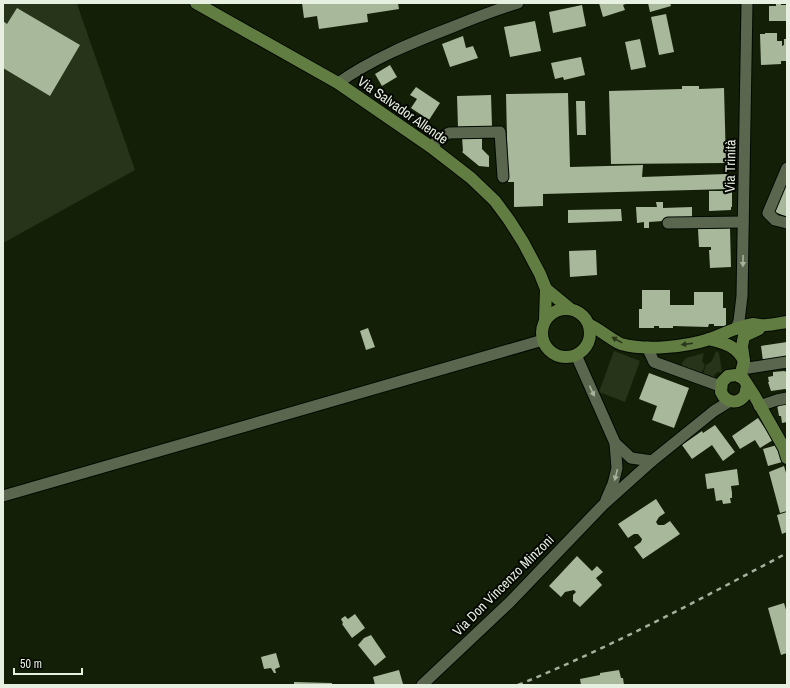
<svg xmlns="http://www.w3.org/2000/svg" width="790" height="688" font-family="'Archivo Narrow',sans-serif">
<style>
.green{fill:#27341a}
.building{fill:#a8b89b}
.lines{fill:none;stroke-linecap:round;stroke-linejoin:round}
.street-casing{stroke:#020900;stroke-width:13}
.secondary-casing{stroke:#020900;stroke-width:14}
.street{stroke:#5a674e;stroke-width:11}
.secondary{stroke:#627d41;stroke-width:12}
.rail{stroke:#a7b09e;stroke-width:2.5;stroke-dasharray:5 5;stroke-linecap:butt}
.oneway{fill:#a8b29e}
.oneway2{fill:#2a361b}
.labels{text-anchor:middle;stroke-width:4;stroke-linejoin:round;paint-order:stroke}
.street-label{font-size:14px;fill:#e7efe0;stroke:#040702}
</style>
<rect width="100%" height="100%" fill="#141f08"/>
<!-- green -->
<g class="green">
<path d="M 3,3 L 75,3 L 77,4 L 135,170 L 3,243 Z"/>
<path d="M 614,351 L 640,361 L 625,402 L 599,392 Z"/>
<path d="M 716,351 L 719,353 L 722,372 L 718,372 L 715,374 L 713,378 L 703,374 L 706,365 L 712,361 Z"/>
<path d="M 704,353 L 702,361 L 705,365 L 701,375 L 682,367 L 682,363 L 686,358 Z"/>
</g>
<!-- building -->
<g class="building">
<path d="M 302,3 L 398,3 L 399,9 L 367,14 L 368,22 L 319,29 L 317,16 L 304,18 Z"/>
<path d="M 599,3 L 628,3 L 623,5 L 625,10 L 603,17 Z"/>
<path d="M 648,3 L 670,3 L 671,6 L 650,12 Z"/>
<path d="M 776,3 L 781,3 L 781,5 L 787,5 L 786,21 L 769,21 L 769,6 L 776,6 Z"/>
<path d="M 582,5 L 586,26 L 553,33 L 549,12 Z"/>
<path d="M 17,8 L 80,45 L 50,96 L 3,68 L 3,21 L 7,24 Z"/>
<path d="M 666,14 L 674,52 L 659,55 L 651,17 Z"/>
<path d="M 535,21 L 541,51 L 510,57 L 504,27 Z"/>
<path d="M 765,33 L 777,33 L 777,41 L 782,41 L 782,46 L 784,45 L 784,39 L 787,39 L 787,61 L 781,61 L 781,64 L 761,65 L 760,34 L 765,34 Z"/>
<path d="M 463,36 L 466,48 L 473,46 L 478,58 L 450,67 L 442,44 Z"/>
<path d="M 640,39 L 646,67 L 631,70 L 625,42 Z"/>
<path d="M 581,57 L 585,75 L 564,80 L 563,77 L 555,79 L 551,63 Z"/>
<path d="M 390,65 L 397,77 L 382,86 L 375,74 Z"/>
<path d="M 682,86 L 699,86 L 699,89 L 724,88 L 726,163 L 611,164 L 609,91 L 682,89 Z"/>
<path d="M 416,87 L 440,103 L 429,120 L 411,108 L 417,99 L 410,95 Z"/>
<path d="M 568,93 L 570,167 L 643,165 L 642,177 L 726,174 L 731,176 L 730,189 L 543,194 L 543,206 L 514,207 L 514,182 L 508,182 L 506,94 Z"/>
<path d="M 491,95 L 492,126 L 458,127 L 457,96 Z"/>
<path d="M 576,101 L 585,101 L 586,135 L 577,135 Z"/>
<path d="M 482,136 L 482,149 L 489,156 L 489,167 L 479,166 L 462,152 L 463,151 L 462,137 Z"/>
<path d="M 787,183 L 787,217 L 775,212 Z"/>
<path d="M 709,191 L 732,191 L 732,207 L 731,207 L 731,210 L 709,211 Z"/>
<path d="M 656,202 L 663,202 L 663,208 L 692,207 L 692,219 L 649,222 L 649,228 L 644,228 L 644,222 L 637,223 L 636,207 L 657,207 Z"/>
<path d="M 621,209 L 622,221 L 568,223 L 568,210 Z"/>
<path d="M 730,228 L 731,267 L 710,268 L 709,250 L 711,250 L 711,247 L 699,247 L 698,229 Z"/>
<path d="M 596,250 L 597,275 L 570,277 L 569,251 Z"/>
<path d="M 642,290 L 670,290 L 670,305 L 694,305 L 694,292 L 723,292 L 723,308 L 726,308 L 726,326 L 714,326 L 714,324 L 709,324 L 708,327 L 673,326 L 673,328 L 659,328 L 659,326 L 654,326 L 654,328 L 639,328 L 639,309 L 642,309 Z"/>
<path d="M 368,328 L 375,347 L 366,350 L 360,331 Z"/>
<path d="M 787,342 L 787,357 L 763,361 L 761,346 Z"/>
<path d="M 784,371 L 787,372 L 787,390 L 785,389 L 771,391 L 768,382 L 769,382 L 768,377 L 773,376 L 773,372 Z"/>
<path d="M 649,373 L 689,388 L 674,428 L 652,420 L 657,406 L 639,399 Z"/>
<path d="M 787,403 L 787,422 L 782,423 L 781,416 L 779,416 L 777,405 Z"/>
<path d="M 758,418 L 773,440 L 760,448 L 755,440 L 740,449 L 732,436 Z"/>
<path d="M 715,425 L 735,452 L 723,461 L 712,445 L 692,459 L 682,445 L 702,431 L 703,433 Z"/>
<path d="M 777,445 L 782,462 L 768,466 L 763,449 Z"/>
<path d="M 784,466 L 787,476 L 787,511 L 780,513 L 769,472 Z"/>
<path d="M 737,469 L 739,485 L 731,486 L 732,493 L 732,498 L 730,498 L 731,503 L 723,504 L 722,500 L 716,501 L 714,488 L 707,489 L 705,474 Z"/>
<path d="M 656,499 L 665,513 L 659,517 L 656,522 L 658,525 L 664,525 L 670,521 L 680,534 L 643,559 L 634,547 L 641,542 L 642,539 L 638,534 L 634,534 L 628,538 L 618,524 Z"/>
<path d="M 787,512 L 787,532 L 782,534 L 777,515 Z"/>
<path d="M 577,556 L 592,571 L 597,566 L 603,572 L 596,578 L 602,585 L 580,607 L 573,601 L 573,595 L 576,592 L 574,590 L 565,592 L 561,597 L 549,586 Z"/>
<path d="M 784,603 L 787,613 L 787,653 L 781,655 L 768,608 Z"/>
<path d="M 355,614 L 365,628 L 352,638 L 342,624 L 343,623 L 341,619 L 345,616 L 348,619 Z"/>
<path d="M 371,635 L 386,657 L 375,666 L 358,645 L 364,638 Z"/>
<path d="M 276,653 L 280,667 L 275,669 L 276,673 L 274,673 L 271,668 L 264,669 L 261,657 Z"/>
<path d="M 399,670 L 403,684 L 375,685 L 373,677 Z"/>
<path d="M 619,670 L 621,678 L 623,678 L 624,685 L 581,685 L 580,679 L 600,675 L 600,673 Z"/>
<path d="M 294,682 L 332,683 L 332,685 L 294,685 Z"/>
</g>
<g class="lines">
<!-- street casing -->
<g class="street-casing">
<g id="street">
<path d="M 338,83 C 372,59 411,43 450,28 C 472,19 495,10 518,3"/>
<path d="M 431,147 L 440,138 L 449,133 L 500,132 L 503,177"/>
<path d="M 787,168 L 768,213 L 775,220 L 787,223"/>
<path d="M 668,223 L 743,222"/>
<path d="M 736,329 L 739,321 L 742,296 L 747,3"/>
<path d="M 647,347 L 654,362 L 720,386"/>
<path d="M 576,355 L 615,443 L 631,458 L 652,461"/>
<path d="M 742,369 L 787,362"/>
<path d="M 759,406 L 777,400 L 787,398"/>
<path d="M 3,496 L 543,340"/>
<path d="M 606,500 L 613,484 L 617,468 L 615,443"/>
<path d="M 422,685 L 510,602 L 603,505 L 652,461 L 714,411 L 730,401"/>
</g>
</g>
<!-- secondary casing -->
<g class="secondary-casing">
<g id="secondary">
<path d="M 196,3 L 338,83 L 431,147 L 471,178 L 495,201 L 509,220 L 523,242 L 540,274 L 546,289 L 545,320"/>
<path d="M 546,289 L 569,308"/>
<circle cx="566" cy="333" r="24"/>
<path d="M 590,325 C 599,329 613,341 621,344 C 646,351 685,347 710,339 C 724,334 738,326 753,324 C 757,324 762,326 766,325 C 773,325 780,323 787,322"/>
<path d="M 709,339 C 724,343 736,345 744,361"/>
<path d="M 740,377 L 744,361 L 742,346 L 744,336 L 759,329"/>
<path d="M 747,386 L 745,395 C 738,405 726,403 721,392 L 722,382 L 728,376 L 736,375 L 743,378 L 754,395 L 784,448 L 787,458"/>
</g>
</g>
<!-- street -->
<use href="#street" class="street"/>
<!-- secondary -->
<use href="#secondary" class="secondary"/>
<!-- rail -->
<path class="rail" d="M 518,685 C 611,647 699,600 787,553"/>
</g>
<!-- one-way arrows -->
<defs><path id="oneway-solid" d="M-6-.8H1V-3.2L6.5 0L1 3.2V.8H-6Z"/></defs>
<g class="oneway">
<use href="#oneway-solid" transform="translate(743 261) rotate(91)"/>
<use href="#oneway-solid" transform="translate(592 391) rotate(65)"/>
<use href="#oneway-solid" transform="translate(616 475) rotate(104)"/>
</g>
<g class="oneway2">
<use href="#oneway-solid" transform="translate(617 340) rotate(-151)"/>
<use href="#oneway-solid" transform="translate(687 344) rotate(173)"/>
</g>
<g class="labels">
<!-- street labels -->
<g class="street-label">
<text transform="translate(403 110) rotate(35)" y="5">Via Salvador Allende</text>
<text transform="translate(730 166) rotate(-89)" y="5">Via Trinità</text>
<text transform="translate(503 585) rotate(-45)" y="5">Via Don Vincenzo Minzoni</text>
</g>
</g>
<!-- border -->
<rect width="790" height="688" fill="none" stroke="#e7efe0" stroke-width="8"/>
<!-- scale -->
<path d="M14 668v6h68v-6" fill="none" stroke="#e7efe0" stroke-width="2"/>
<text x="20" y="668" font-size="12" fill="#e7efe0" stroke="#040702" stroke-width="3" paint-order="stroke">50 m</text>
</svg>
